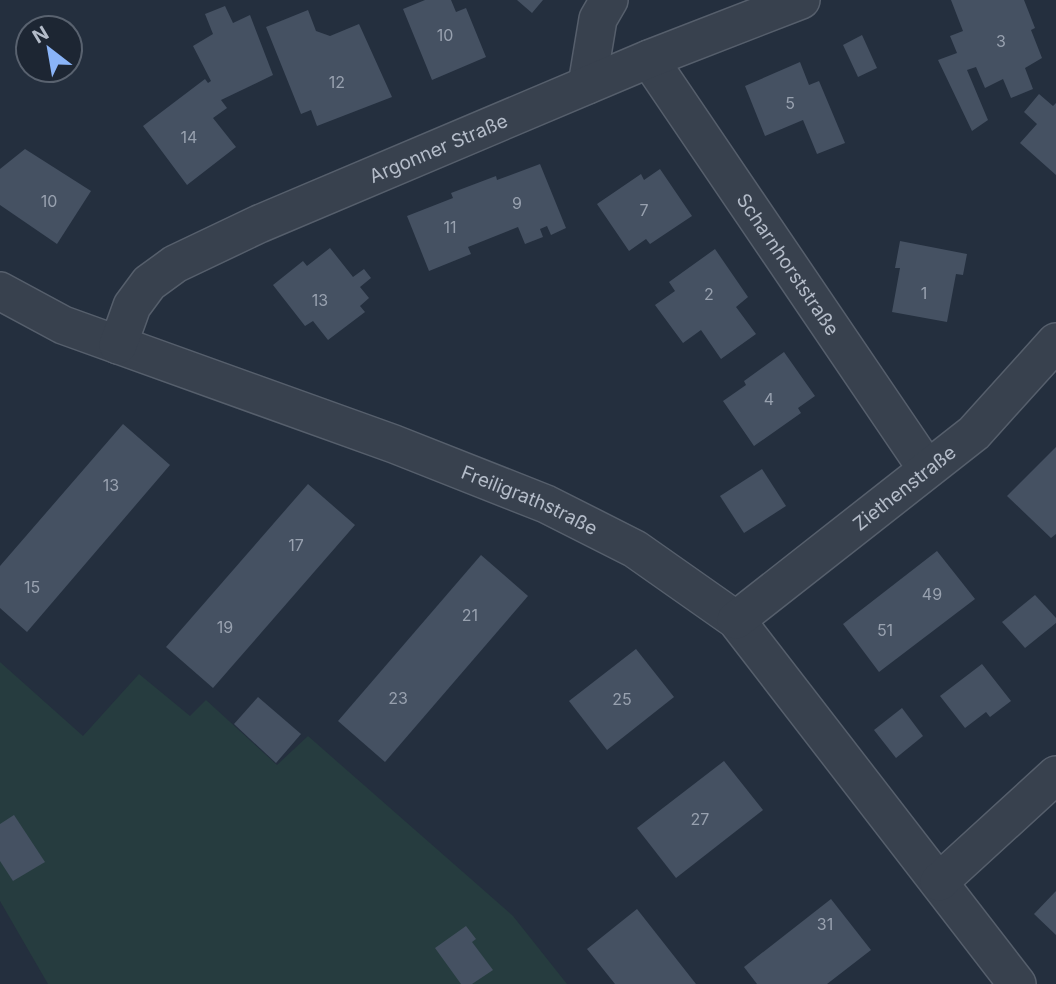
<svg xmlns="http://www.w3.org/2000/svg" width="1056" height="984" font-family="Inter,sans-serif">
<style>
.green{fill:#263c3f}
.building{fill:#455162}
.lines{fill:none;stroke-linecap:round;stroke-linejoin:round}
.minor-casing{stroke:#565f6c;stroke-width:40}
.minor{stroke:#38414e;stroke-width:37}
.labels{text-anchor:middle;stroke-width:5;stroke-linejoin:round;paint-order:stroke}
.number-label{font-size:16px;fill:#98a1af}
.street-label{font-size:19px;fill:#b4bcc9;stroke:#1d2633}
</style>
<rect width="100%" height="100%" fill="#242f3e"/>
<!-- green -->
<path class="green" d="M 0,662 L 83,736 L 139,674 L 190,716 L 206,700 L 277,765 L 308,736 L 513,916 L 567,984 L 48,984 L 0,901 Z"/>
<!-- building -->
<g class="building">
<path d="M 425,0 L 451,0 L 456,12 L 466,8 L 486,57 L 432,80 L 403,9 Z"/>
<path d="M 517,0 L 543,0 L 532,13 Z"/>
<path d="M 951,0 L 1024,0 L 1035,28 L 1031,30 L 1042,58 L 1025,68 L 1033,89 L 1011,98 L 1003,79 L 985,88 L 976,67 L 967,70 L 988,120 L 972,131 L 938,60 L 957,53 L 950,36 L 963,31 Z"/>
<path d="M 225,6 L 233,23 L 250,15 L 273,75 L 221,100 L 227,108 L 213,118 L 236,147 L 187,185 L 143,126 L 205,79 L 208,83 L 211,81 L 193,46 L 213,34 L 205,14 Z"/>
<path d="M 308,10 L 316,31 L 330,36 L 359,24 L 392,97 L 317,126 L 311,110 L 301,114 L 266,27 Z"/>
<path d="M 862,35 L 877,68 L 858,77 L 843,45 Z"/>
<path d="M 800,62 L 809,85 L 819,81 L 845,143 L 817,154 L 803,120 L 765,136 L 745,86 Z"/>
<path d="M 1039,94 L 1053,106 L 1056,103 L 1056,175 L 1020,143 L 1037,124 L 1024,112 Z"/>
<path d="M 25,149 L 91,191 L 57,244 L 0,205 L 0,169 Z"/>
<path d="M 540,164 L 566,228 L 551,235 L 547,226 L 540,229 L 543,237 L 525,244 L 518,227 L 468,247 L 471,254 L 429,271 L 407,216 L 453,198 L 451,193 L 496,176 L 497,180 Z"/>
<path d="M 660,169 L 692,216 L 650,244 L 646,239 L 629,251 L 597,204 L 641,174 L 644,180 Z"/>
<path d="M 900,241 L 967,254 L 963,275 L 956,274 L 947,322 L 892,312 L 900,268 L 895,268 Z"/>
<path d="M 330,248 L 353,277 L 364,269 L 371,278 L 360,287 L 369,298 L 360,306 L 365,312 L 328,340 L 313,321 L 305,326 L 273,285 L 303,261 L 307,266 Z"/>
<path d="M 715,249 L 748,297 L 736,307 L 756,334 L 721,359 L 701,330 L 683,343 L 655,305 L 675,291 L 669,282 Z"/>
<path d="M 784,352 L 815,396 L 798,408 L 801,413 L 754,446 L 723,401 L 746,385 L 744,381 Z"/>
<path d="M 123,424 L 170,465 L 27,632 L 0,608 L 0,566 Z"/>
<path d="M 1056,447 L 1056,534 L 1051,538 L 1007,496 Z"/>
<path d="M 762,469 L 786,506 L 744,533 L 720,496 Z"/>
<path d="M 308,484 L 355,525 L 213,688 L 166,647 Z"/>
<path d="M 937,551 L 975,599 L 879,672 L 843,624 Z"/>
<path d="M 481,555 L 528,596 L 385,762 L 338,721 Z"/>
<path d="M 1035,595 L 1056,618 L 1056,623 L 1025,648 L 1002,622 Z"/>
<path d="M 636,649 L 674,697 L 607,750 L 569,701 Z"/>
<path d="M 982,664 L 1011,701 L 990,717 L 986,712 L 965,728 L 940,696 Z"/>
<path d="M 258,697 L 301,734 L 276,763 L 234,724 Z"/>
<path d="M 902,708 L 923,736 L 896,758 L 874,730 Z"/>
<path d="M 724,761 L 763,810 L 676,878 L 637,828 Z"/>
<path d="M 14,815 L 45,862 L 13,881 L 0,861 L 0,824 Z"/>
<path d="M 1056,891 L 1056,935 L 1034,914 Z"/>
<path d="M 831,899 L 871,950 L 827,984 L 757,984 L 744,967 Z"/>
<path d="M 637,909 L 696,984 L 615,984 L 587,949 Z"/>
<path d="M 466,926 L 476,939 L 472,942 L 493,970 L 472,984 L 461,984 L 435,948 Z"/>
</g>
<g class="lines">
<!-- minor casing -->
<g class="minor-casing">
<g id="minor">
<path id="s1" d="M 649,59 L 927,469"/>
<path d="M 587,85 L 598,19 L 609,0"/>
<path id="s2" d="M 0,291 L 63,325 L 394,444 L 546,504 L 635,549 L 736,620 L 1017,984"/>
<path id="s3" d="M 118,345 L 132,306 L 149,283 L 175,264 L 259,224 L 649,59 L 801,0"/>
<path id="s4" d="M 736,620 L 974,433 L 1056,342"/>
<path d="M 939,882 L 1056,775"/>
</g>
</g>
<!-- minor -->
<use href="#minor" class="minor"/>
</g>
<g class="labels">
<!-- number labels -->
<g class="number-label">
<text x="445" y="41">10</text>
<text x="1001" y="47">3</text>
<text x="337" y="88">12</text>
<text x="790" y="109">5</text>
<text x="189" y="143">14</text>
<text x="49" y="207">10</text>
<text x="517" y="209">9</text>
<text x="644" y="216">7</text>
<text x="450" y="233">11</text>
<text x="924" y="299">1</text>
<text x="709" y="300">2</text>
<text x="320" y="306">13</text>
<text x="769" y="405">4</text>
<text x="111" y="491">13</text>
<text x="296" y="551">17</text>
<text x="32" y="593">15</text>
<text x="932" y="600">49</text>
<text x="470" y="621">21</text>
<text x="225" y="633">19</text>
<text x="885" y="636">51</text>
<text x="398" y="704">23</text>
<text x="622" y="705">25</text>
<text x="700" y="825">27</text>
<text x="825" y="930">31</text>
</g>
<!-- street labels -->
<g class="street-label">
<text dy="7" stroke="none"><textPath href="#s3" startOffset="390">Argonner Straße</textPath></text>
<text dy="7" stroke="none"><textPath href="#s1" startOffset="248">Scharnhorststraße</textPath></text>
<text dy="7" stroke="none"><textPath href="#s4" startOffset="214">Ziethenstraße</textPath></text>
<text dy="7" stroke="none"><textPath href="#s2" startOffset="570">Freiligrathstraße</textPath></text>
</g>
</g>
<!-- north arrow -->
<g transform="translate(49 49) rotate(329)"><circle r="33" fill="#1d2633" stroke="#59626f" stroke-width="2"/>
<path d="M0-5L12 26L0 18L-12 26Z" fill="#8ab4f8"/>
<text y="-10" font-size="19" font-weight="bold" text-anchor="middle" fill="#b4bcc9">N</text>
</g>
</svg>
